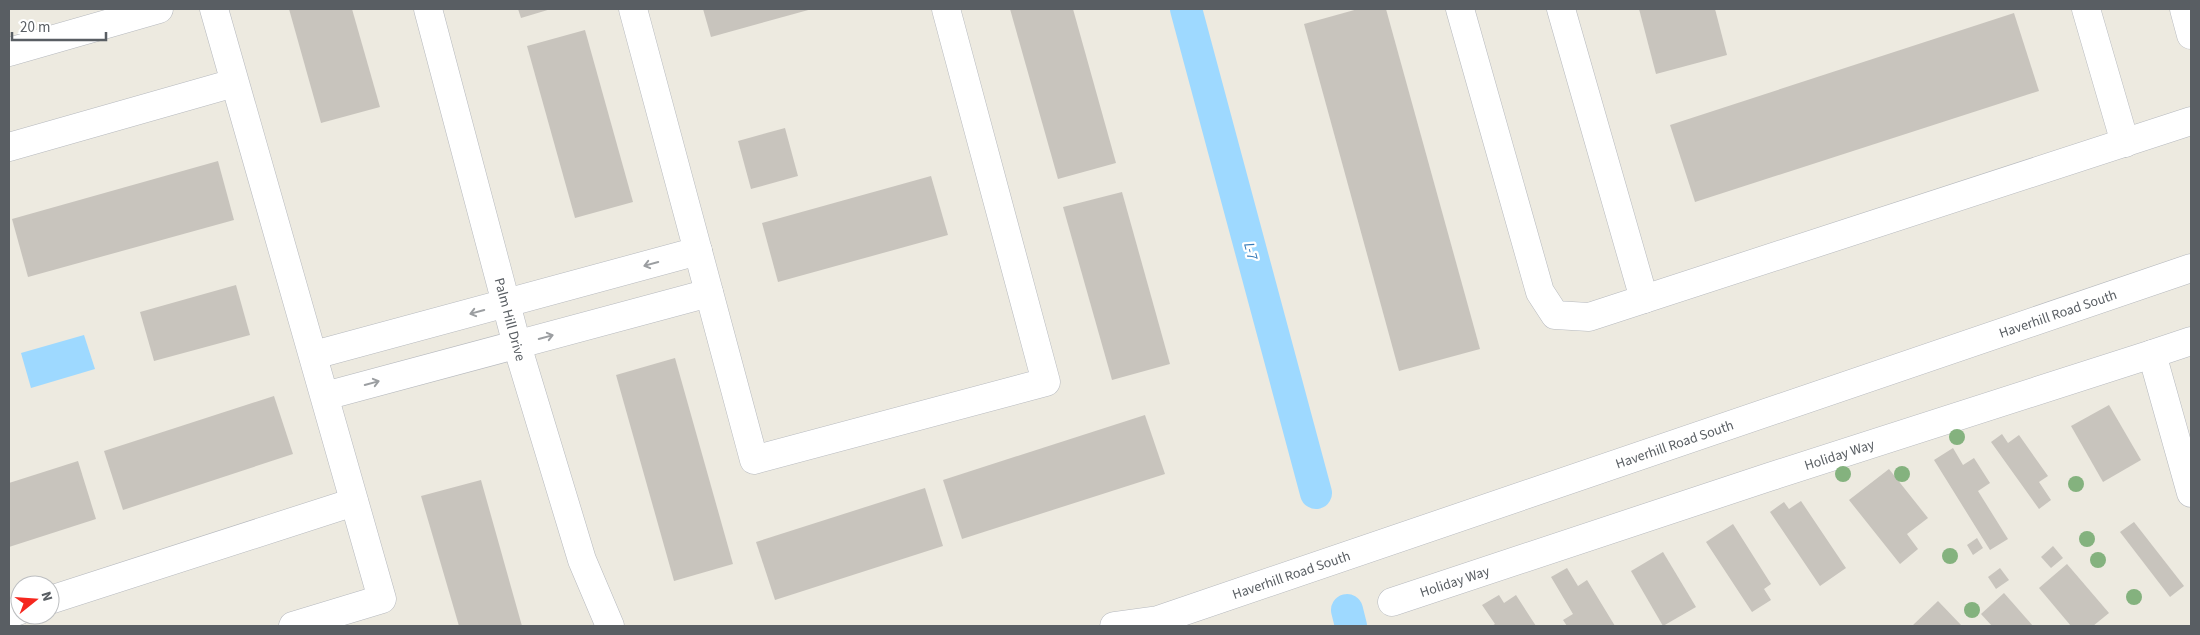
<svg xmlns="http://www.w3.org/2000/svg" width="2200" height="635" font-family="'Source Sans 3',sans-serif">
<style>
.water{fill:#9ed9ff}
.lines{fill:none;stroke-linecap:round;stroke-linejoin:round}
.canal{stroke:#9ed9ff;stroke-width:32}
.building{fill:#c8c4bd}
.minor-casing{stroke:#b6b9be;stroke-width:29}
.minor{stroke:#fff;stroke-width:28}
.tree{fill:#84b27e}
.oneway{stroke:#9b9ea1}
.labels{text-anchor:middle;stroke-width:4.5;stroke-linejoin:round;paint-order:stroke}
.street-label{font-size:14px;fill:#595e63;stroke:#fff}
.water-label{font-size:15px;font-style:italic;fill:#357ab8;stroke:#fff}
</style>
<rect width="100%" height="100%" fill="#edeae0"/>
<!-- water -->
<path class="water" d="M 84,335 L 95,369 L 31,388 L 21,353 Z"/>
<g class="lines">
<!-- canal -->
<g class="canal">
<path d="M 1186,9 L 1316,493"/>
<path d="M 1347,610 L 1351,626"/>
</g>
</g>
<!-- building -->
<g class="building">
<path d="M 289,9 L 352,9 L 380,107 L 321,123 Z"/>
<path d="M 518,9 L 551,9 L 521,18 Z"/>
<path d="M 703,9 L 812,9 L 711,37 Z"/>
<path d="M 1010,9 L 1073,9 L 1116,163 L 1058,179 Z"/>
<path d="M 1358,9 L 1386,9 L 1480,349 L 1399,371 L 1304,24 Z"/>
<path d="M 1639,9 L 1715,9 L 1727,55 L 1656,74 Z"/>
<path d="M 2014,13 L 2039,91 L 1695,202 L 1670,125 Z"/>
<path d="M 585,30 L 633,202 L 575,218 L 527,46 Z"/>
<path d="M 785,128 L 798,176 L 751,189 L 738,141 Z"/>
<path d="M 218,161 L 234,220 L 28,277 L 12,219 Z"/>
<path d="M 931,176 L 948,235 L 778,282 L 762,223 Z"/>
<path d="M 1122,192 L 1170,364 L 1112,380 L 1063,207 Z"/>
<path d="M 236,285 L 250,335 L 154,361 L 140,312 Z"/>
<path d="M 675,358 L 733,564 L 674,581 L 616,375 Z"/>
<path d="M 274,396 L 293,454 L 123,510 L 104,451 Z"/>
<path d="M 2109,405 L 2141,460 L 2103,482 L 2071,426 Z"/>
<path d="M 1145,415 L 1165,474 L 962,539 L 943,480 Z"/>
<path d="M 2002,434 L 2008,443 L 2019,435 L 2048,476 L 2039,482 L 2051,500 L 2039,509 L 1991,442 Z"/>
<path d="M 1953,448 L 1963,465 L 1974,458 L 1990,483 L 1978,491 L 2008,539 L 1990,550 L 1934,460 Z"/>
<path d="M 78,461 L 96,519 L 9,547 L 9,483 Z"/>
<path d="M 1889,469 L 1928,518 L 1907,534 L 1918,549 L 1900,564 L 1849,500 Z"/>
<path d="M 481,480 L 522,626 L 459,626 L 421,496 Z"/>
<path d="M 925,488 L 943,546 L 775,600 L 756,542 Z"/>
<path d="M 1801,501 L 1846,568 L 1820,586 L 1770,512 L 1784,502 L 1789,509 Z"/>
<path d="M 2134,522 L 2184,586 L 2170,597 L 2120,532 Z"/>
<path d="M 1733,524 L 1771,584 L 1764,589 L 1771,600 L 1752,612 L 1706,542 Z"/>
<path d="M 1977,538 L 1983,548 L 1973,555 L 1967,545 Z"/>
<path d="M 2053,546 L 2063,558 L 2051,568 L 2041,557 Z"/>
<path d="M 1663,552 L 1696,607 L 1663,626 L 1631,571 Z"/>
<path d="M 2067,564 L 2109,613 L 2093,626 L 2071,626 L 2039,588 Z"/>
<path d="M 1567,568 L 1578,586 L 1587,580 L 1615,626 L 1567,626 L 1563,620 L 1573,614 L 1551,577 Z"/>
<path d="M 2000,568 L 2009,580 L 1996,589 L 1988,577 Z"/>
<path d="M 2004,593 L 2033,626 L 1992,626 L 1981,614 Z"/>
<path d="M 1499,595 L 1504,603 L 1516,595 L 1536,626 L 1492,626 L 1495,624 L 1482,605 Z"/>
<path d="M 1938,601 L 1962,626 L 1912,626 Z"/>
</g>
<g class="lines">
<!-- minor casing -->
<g class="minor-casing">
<g id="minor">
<path d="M 214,9 L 382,599 L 293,626"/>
<path id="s1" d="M 428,9 L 517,345 L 582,560 L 610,626"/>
<path d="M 633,9 L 754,460 L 1046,382 L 946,9"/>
<path d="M 1460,9 L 1540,292 L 1555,315 L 1589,317 L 2191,121"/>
<path d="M 1561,9 L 1644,299"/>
<path d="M 2086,9 L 2125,143"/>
<path d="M 2184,9 L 2191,35"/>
<path d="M 9,52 L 159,9"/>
<path d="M 9,147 L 234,83"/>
<path d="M 2152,354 L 2191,341"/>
<path d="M 314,355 L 698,251"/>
<path d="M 325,396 L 709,293"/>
<path d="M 50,600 L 354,502"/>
<path id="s2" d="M 1392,602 L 1769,477 L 2152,354 L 2191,493"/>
<path d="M 9,614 L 20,610"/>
<path id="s3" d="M 1114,626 L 1158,620 L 2191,268"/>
</g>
</g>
<!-- minor -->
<use href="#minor" class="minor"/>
</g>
<!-- trees -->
<g class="tree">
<circle cx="1957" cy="437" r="8"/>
<circle cx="1843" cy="474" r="8"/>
<circle cx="1902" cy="474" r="8"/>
<circle cx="2076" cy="484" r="8"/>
<circle cx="2087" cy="539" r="8"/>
<circle cx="1950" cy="556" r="8"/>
<circle cx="2098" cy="560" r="8"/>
<circle cx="2134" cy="597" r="8"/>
<circle cx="1972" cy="610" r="8"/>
</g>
<!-- one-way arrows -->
<defs><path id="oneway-shaft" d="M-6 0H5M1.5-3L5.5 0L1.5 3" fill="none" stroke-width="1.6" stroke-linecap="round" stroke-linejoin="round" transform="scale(1.25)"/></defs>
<g class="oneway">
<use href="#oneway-shaft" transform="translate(651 264) rotate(165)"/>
<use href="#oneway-shaft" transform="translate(477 312) rotate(165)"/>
<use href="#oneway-shaft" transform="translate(546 337) rotate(-15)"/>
<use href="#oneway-shaft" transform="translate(372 383) rotate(-15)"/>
</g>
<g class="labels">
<!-- street labels -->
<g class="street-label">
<text dy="5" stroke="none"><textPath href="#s3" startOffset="995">Haverhill Road South</textPath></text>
<text dy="5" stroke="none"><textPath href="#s1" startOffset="321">Palm Hill Drive</textPath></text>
<text dy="5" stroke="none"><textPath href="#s3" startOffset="590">Haverhill Road South</textPath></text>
<text dy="5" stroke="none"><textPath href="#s2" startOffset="471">Holiday Way</textPath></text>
<text dy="5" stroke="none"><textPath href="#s3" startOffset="185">Haverhill Road South</textPath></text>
<text dy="5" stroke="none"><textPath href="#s2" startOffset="66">Holiday Way</textPath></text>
</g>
<!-- water labels -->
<g class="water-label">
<text transform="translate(1251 251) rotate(75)" y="5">L-7</text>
</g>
</g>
<!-- border -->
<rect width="2200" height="635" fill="none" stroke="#595e63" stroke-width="20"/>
<!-- north arrow -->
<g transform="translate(35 600) rotate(73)"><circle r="24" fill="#ffffff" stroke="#bdbfc1"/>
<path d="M0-4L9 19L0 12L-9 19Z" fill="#f5271e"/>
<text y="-8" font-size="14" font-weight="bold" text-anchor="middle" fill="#595e63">N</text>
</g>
<!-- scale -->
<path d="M12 32v8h94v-8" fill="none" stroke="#595e63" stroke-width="2.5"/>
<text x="20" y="32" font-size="15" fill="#595e63" stroke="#ffffff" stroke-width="4" paint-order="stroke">20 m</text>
</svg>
